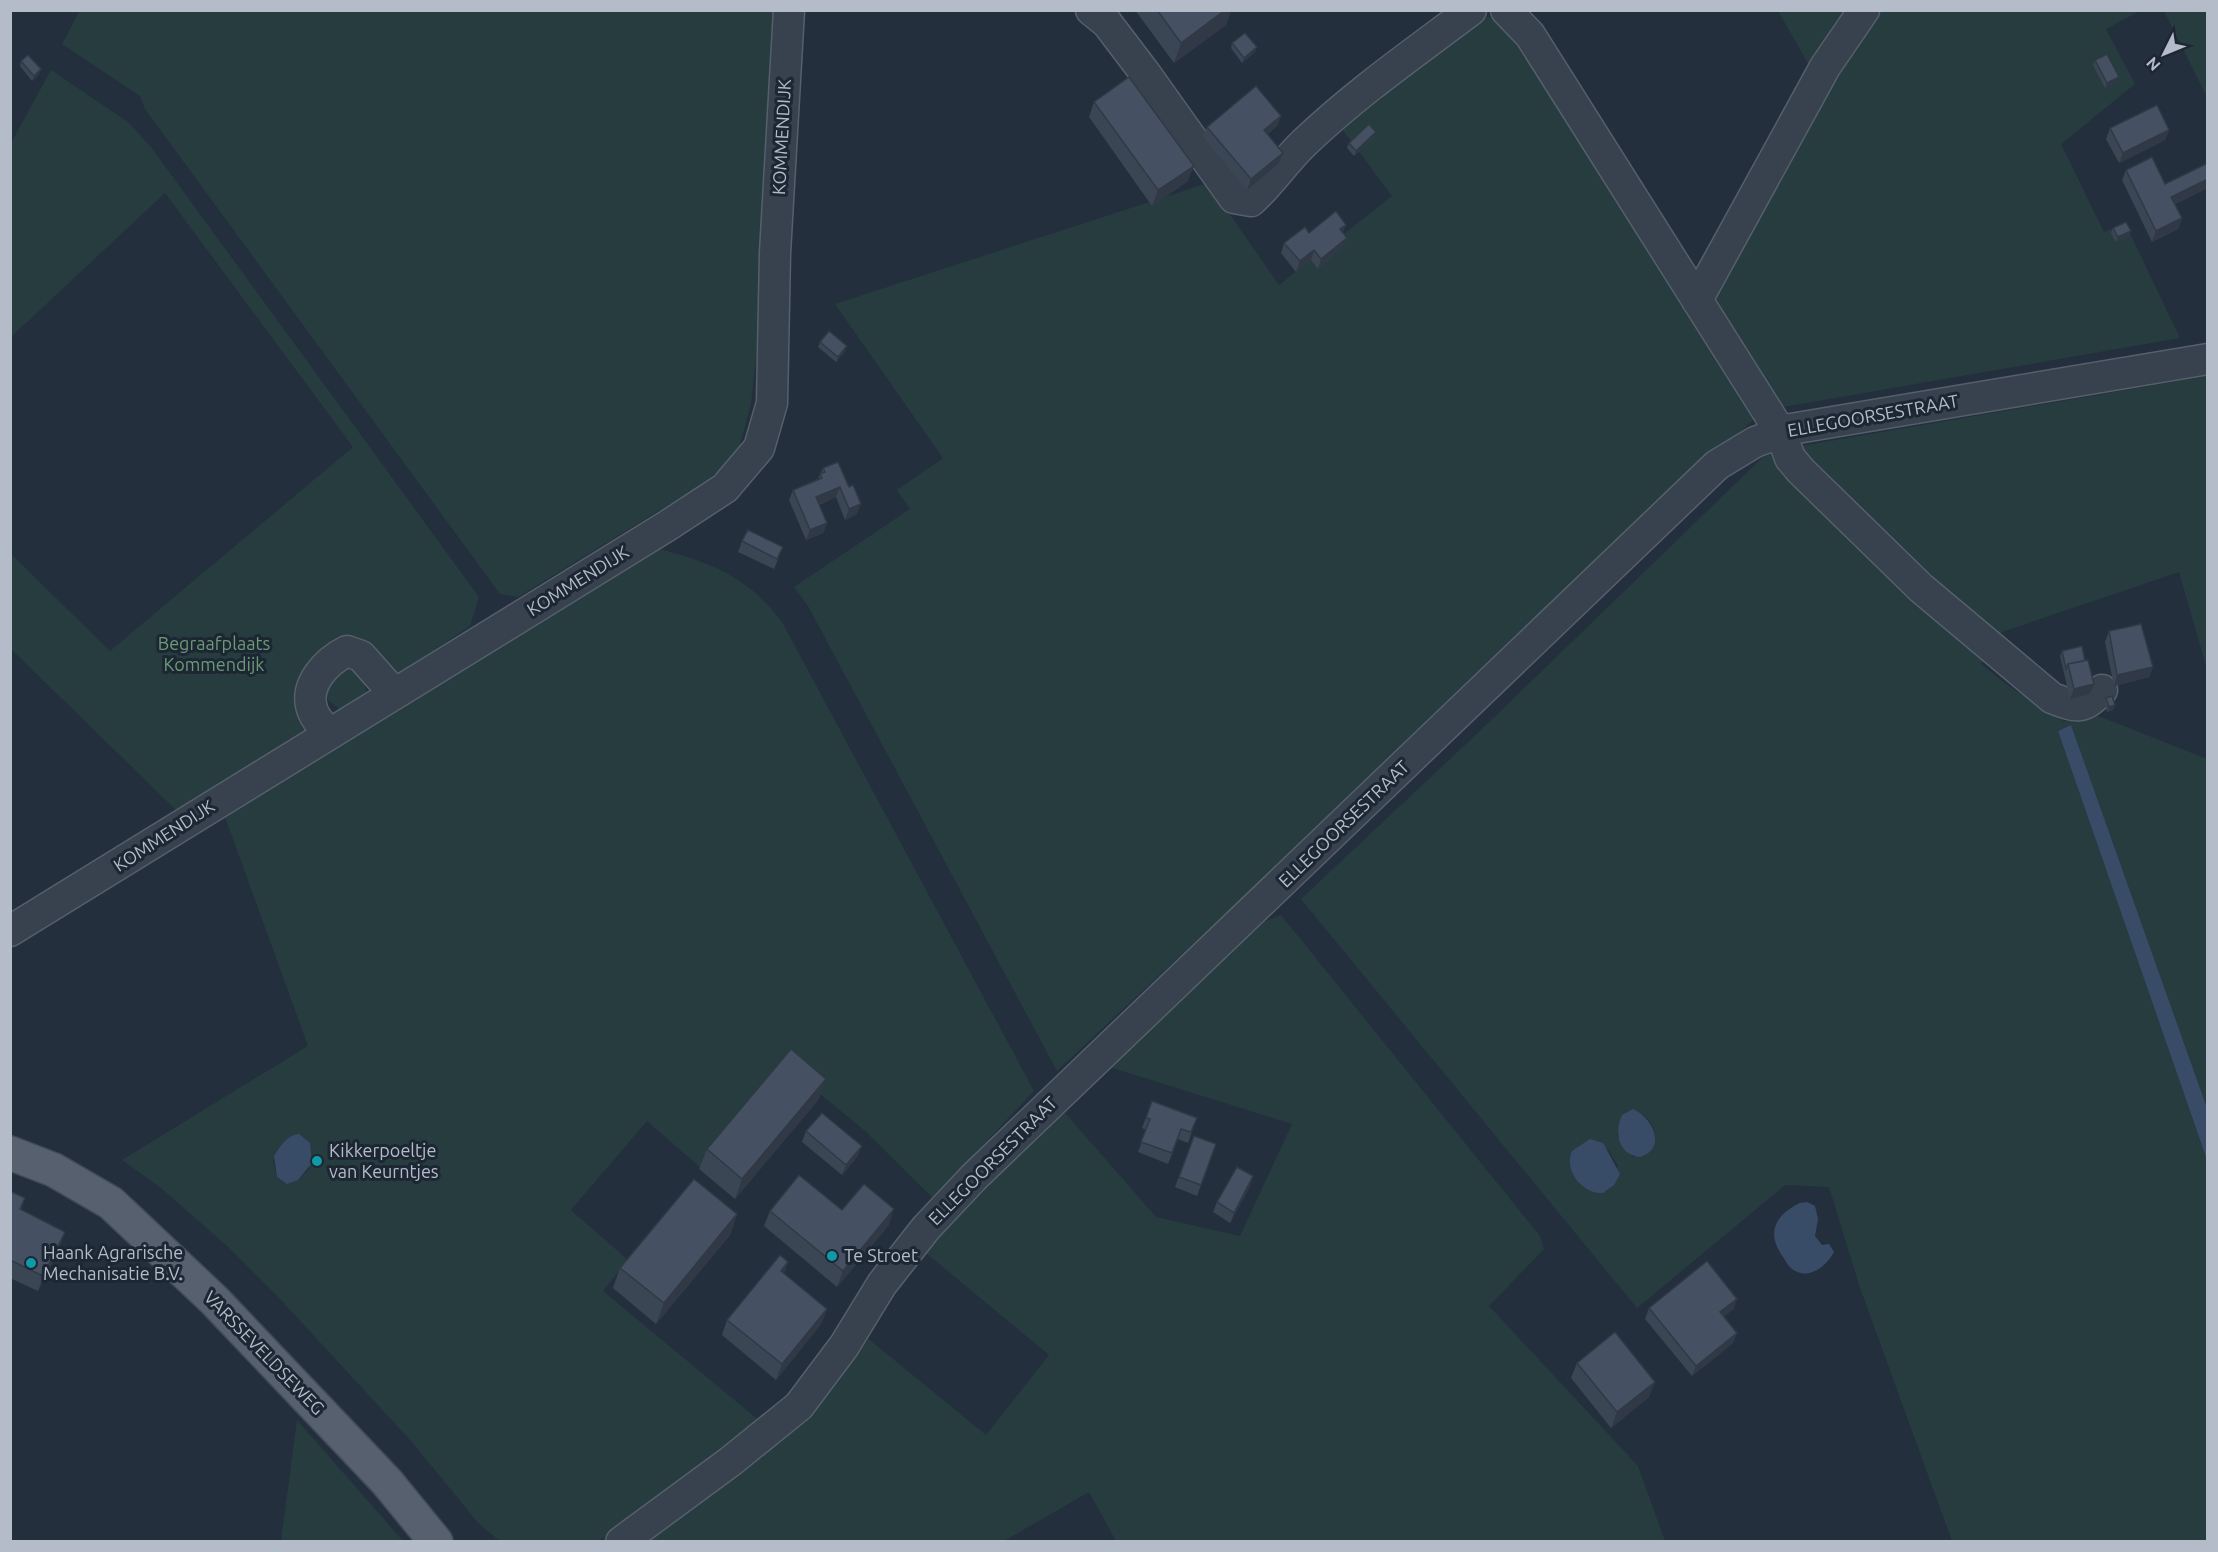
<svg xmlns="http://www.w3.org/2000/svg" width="2218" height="1552" font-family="Ubuntu,sans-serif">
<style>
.green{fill:#263c3f;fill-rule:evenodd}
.water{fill:#394c67}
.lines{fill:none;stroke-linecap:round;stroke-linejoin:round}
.minor-casing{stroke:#565f6c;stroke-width:33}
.major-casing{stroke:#414a57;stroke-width:36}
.minor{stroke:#38414e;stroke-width:30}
.major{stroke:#56606e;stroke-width:33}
.wall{fill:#3b4654}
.shaded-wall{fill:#303945}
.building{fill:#455162;stroke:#303945;stroke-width:1.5}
.culture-dot{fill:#0f9aa8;stroke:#1d2633;stroke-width:2}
.labels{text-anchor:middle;stroke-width:6;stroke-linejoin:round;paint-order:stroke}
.street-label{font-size:18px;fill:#b4bcc9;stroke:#1d2633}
.park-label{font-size:18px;fill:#6b9a76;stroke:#1d2633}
.poi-label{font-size:18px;fill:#b4bcc9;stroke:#1d2633;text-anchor:start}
</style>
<rect width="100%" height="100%" fill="#242f3e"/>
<!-- green -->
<g class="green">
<path d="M 80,10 L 777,11 L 759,329 L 751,404 L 740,445 L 728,462 L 706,482 L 518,597 L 500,594 L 145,109 L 140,96 L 62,44 Z"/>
<path d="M 1778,11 L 1845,11 L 1809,65 Z"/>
<path d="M 1874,11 L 2140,11 L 2106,29 L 2135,84 L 2061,144 L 2104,232 L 2125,223 L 2180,338 L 1783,407 L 1713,299 L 1748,231 Z"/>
<path d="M 2164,11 L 2207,11 L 2207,97 Z"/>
<path d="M 1485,16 L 1501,20 L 1511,29 L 1753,420 L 1057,1071 L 808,606 L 794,587 L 910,509 L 897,490 L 943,458 L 835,304 L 1208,183 L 1279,285 L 1392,196 L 1339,125 L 1471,18 Z"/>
<path d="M 51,70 L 128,122 L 151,147 L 479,597 L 470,626 L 395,676 L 337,645 L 307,731 L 177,811 L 11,649 L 11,554 L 110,651 L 353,447 L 165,193 L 11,337 L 11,143 Z"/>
<path d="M 2207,376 L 2207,669 L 2179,572 L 2002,632 L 1981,664 L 2010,687 L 2065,722 L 2076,707 L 2207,759 L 2207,1108 L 2071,725 L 2058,731 L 2207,1160 L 2207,1541 L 1952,1541 L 1860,1288 L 1829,1187 L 1785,1185 L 1637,1308 L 1301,899 L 1484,727 L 1763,457 L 1795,447 ZM 1633,1109 C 1646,1115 1657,1125 1655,1141 L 1633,1157 L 1617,1135 ZM 1608,1149 L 1618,1166 L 1608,1190 L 1597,1193 L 1580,1184 L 1572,1171 Z"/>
<path d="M 660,549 C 711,563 749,577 782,622 L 1034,1091 L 933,1198 L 865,1131 L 785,1065 L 700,1167 L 647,1121 L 571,1210 L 628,1260 L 603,1291 L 761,1422 L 599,1541 L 500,1541 L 479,1524 L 411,1441 L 280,1299 L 227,1246 L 161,1188 L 122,1160 L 308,1046 L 225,817 ZM 278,1149 L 310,1168 L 298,1180 L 277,1177 L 273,1161 Z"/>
<path d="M 346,668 C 360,670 367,680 366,694 L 341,710 L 328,700 L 325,688 Z"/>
<path d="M 1281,915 L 1540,1236 L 1544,1249 L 1489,1306 L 1638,1466 L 1665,1541 L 1116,1541 L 1089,1492 L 1004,1541 L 640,1542 L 865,1336 L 986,1435 L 1049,1355 L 921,1249 L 1060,1107 L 1156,1217 L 1240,1236 L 1292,1124 L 1103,1065 L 1256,925 Z"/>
<path d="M 297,1420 L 403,1541 L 281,1541 Z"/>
</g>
<!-- water -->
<g class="water">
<path d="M 2071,725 L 2207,1108 L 2207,1160 L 2058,731 Z"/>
<path d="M 1633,1109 C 1652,1117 1668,1148 1640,1157 C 1618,1155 1614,1132 1622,1115 Z"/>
<path d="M 299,1134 L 310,1143 L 312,1163 L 298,1180 L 287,1184 L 277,1177 L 274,1156 C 280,1146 287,1135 299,1134 Z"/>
<path d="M 1590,1139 L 1603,1143 L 1620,1174 L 1614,1185 L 1603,1193 C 1583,1195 1563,1170 1572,1151 Z"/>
<path d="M 1800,1203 L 1807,1202 L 1815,1206 L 1818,1219 L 1815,1236 L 1822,1245 L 1829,1244 L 1834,1252 C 1827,1266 1808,1281 1792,1269 C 1788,1266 1784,1258 1781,1254 C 1766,1231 1777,1214 1800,1203 Z"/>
</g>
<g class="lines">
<!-- minor casing -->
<g class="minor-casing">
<g id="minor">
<path d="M 1091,10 L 1107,23 L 1145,73 L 1234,198 L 1251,201 C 1271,183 1285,161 1304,143 C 1355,94 1414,53 1471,10"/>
<path d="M 1506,10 L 1530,35 L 1781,433 L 1790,458 L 1801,471 L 1921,588 L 2052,698 C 2078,708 2082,710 2102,690"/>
<path d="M 1697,300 L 1825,67 L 1864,10"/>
<path d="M 328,734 C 323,727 314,717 312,709 C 304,684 327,661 347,651 L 361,656 L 393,692"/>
<path d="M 10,931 L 667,526 L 725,488 L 759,448 L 772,403 L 775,253 L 789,10"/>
<path d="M 621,1542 L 731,1461 L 799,1406 L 844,1346 L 882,1284 L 926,1228 L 974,1177 L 1717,465 L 1755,442 L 1791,429 L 2208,359"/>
</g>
</g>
<!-- major casing -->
<g class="major-casing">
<path id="major" d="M 10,1153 L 54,1170 L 111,1203 L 214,1300 L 387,1482 L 436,1542"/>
</g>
<!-- minor -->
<use href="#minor" class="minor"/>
<!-- major -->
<use href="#major" class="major"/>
</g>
<!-- wall -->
<g class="wall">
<path d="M 1135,10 L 1231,10 L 1226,25 L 1174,63 Z"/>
<path d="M 1232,43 L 1257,47 L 1255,52 L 1242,63 L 1231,48 Z"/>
<path d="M 2095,60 L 2119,77 L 2117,82 L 2105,88 L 2093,65 Z"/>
<path d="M 21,61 L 39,74 L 32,81 L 20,66 Z"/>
<path d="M 1094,102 L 1188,181 L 1152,206 L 1089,117 Z"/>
<path d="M 1281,116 L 1277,126 L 1268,134 L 1283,153 L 1279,163 L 1247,190 L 1203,137 L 1207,127 Z"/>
<path d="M 2110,128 L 2169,130 L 2165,140 L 2119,163 L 2106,139 Z"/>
<path d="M 1374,137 L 1354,156 L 1347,148 L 1349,143 Z"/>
<path d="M 2126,170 L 2175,204 L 2182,218 L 2178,229 L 2152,242 L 2122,180 Z"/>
<path d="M 2113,228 L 2131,231 L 2129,236 L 2116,242 L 2111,233 Z"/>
<path d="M 1309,233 L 1343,233 L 1343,248 L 1318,269 L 1311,260 L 1296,272 L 1281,253 L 1284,243 Z"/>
<path d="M 820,342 L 847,346 L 845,351 L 836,362 L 818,347 Z"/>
<path d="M 838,462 L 857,514 L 845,520 L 836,497 L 819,505 L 827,523 L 823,533 L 806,540 L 789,500 L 793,490 L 818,479 L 823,468 Z"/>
<path d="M 742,541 L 779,557 L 774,569 L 738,552 Z"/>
<path d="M 2109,631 L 2153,667 L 2149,677 L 2114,686 L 2105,642 Z"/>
<path d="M 2062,651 L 2085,661 L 2094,684 L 2090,694 L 2070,699 L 2060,656 Z"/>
<path d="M 2106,698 L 2113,710 L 2107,712 L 2105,703 Z"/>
<path d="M 819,1099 L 735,1199 L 699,1169 L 707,1149 Z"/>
<path d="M 1152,1101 L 1197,1118 L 1188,1143 L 1178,1139 L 1168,1164 L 1138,1152 L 1146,1130 L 1142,1128 Z"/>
<path d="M 806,1131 L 858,1156 L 842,1175 L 802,1142 Z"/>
<path d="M 1194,1136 L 1216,1144 L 1197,1196 L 1175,1187 Z"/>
<path d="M 1253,1176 L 1250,1186 L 1230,1223 L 1213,1212 L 1217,1202 Z"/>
<path d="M 10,1191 L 25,1198 L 21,1210 L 60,1247 L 38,1291 L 10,1278 Z"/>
<path d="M 842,1210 L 889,1225 L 837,1287 L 764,1226 L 770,1211 Z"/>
<path d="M 737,1214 L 730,1235 L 656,1324 L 613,1288 L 620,1268 Z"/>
<path d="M 1649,1308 L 1734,1309 L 1724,1316 L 1733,1343 L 1692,1376 L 1645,1319 Z"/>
<path d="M 827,1309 L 821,1324 L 776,1380 L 722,1335 L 727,1320 Z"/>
<path d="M 1577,1363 L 1649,1397 L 1611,1428 L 1571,1378 Z"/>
</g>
<!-- shaded-wall -->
<g class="shaded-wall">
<path d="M 1225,10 L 1231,10 L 1226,25 L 1174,63 L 1181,43 Z"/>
<path d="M 1257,47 L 1255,52 L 1242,63 L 1244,58 Z"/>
<path d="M 41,69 L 39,74 L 32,81 L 34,76 Z"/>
<path d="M 2119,77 L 2117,82 L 2105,88 L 2107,83 Z"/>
<path d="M 1281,116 L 1277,126 L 1261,140 L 1264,130 Z"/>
<path d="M 2169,130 L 2165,140 L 2119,163 L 2123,153 Z"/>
<path d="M 1376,132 L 1374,137 L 1354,156 L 1356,151 Z"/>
<path d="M 1283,153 L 1279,163 L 1247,190 L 1251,179 Z"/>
<path d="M 1194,166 L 1188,181 L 1152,206 L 1158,190 Z"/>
<path d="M 2208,179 L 2208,188 L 2168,208 L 2171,197 Z"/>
<path d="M 2182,218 L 2178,229 L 2152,242 L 2156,231 Z"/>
<path d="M 1346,225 L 1342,235 L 1340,229 Z"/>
<path d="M 2131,231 L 2129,236 L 2116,242 L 2118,237 Z"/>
<path d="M 1347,238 L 1343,248 L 1318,269 L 1321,259 Z"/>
<path d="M 1314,250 L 1311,260 L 1296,272 L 1300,261 Z"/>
<path d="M 847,346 L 845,351 L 836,362 L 838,357 Z"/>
<path d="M 840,487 L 836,497 L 812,507 L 816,497 Z"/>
<path d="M 861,504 L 857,514 L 845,520 L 849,509 Z"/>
<path d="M 827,523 L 823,533 L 806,540 L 810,530 Z"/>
<path d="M 2153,667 L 2149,677 L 2114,686 L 2117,675 Z"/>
<path d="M 2094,684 L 2090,694 L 2070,699 L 2074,689 Z"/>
<path d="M 2115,705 L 2113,710 L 2107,712 L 2109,707 Z"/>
<path d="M 826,1079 L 819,1099 L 735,1199 L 742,1179 Z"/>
<path d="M 862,1146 L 858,1156 L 842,1175 L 846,1165 Z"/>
<path d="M 1253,1176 L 1250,1186 L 1230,1223 L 1234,1213 Z"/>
<path d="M 894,1209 L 889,1225 L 837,1287 L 843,1271 Z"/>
<path d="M 737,1214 L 730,1235 L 656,1324 L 664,1303 Z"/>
<path d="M 65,1232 L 60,1247 L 38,1291 L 43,1276 Z"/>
<path d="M 788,1262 L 783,1277 L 781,1271 Z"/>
<path d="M 1737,1299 L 1734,1309 L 1717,1322 L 1720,1312 Z"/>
<path d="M 827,1309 L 821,1324 L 776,1380 L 782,1364 Z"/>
<path d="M 1737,1333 L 1733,1343 L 1692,1376 L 1696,1366 Z"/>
<path d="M 1655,1382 L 1649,1397 L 1611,1428 L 1617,1412 Z"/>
</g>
<!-- building -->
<g class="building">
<path d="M 1157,10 L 1225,10 L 1181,43 Z"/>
<path d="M 1245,33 L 1257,47 L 1244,58 L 1232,43 Z"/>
<path d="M 2107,54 L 2119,77 L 2107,83 L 2095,60 Z"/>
<path d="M 28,55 L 41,69 L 34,76 L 21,61 Z"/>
<path d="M 1129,77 L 1194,166 L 1158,190 L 1094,102 Z"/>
<path d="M 1256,86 L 1281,116 L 1264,130 L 1283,153 L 1251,179 L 1207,127 Z"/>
<path d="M 2157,105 L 2169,130 L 2123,153 L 2110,128 Z"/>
<path d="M 1369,124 L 1376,132 L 1356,151 L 1349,143 Z"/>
<path d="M 2152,157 L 2165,184 L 2208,163 L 2208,179 L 2171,197 L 2182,218 L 2156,231 L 2126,170 Z"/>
<path d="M 1336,211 L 1346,225 L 1340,229 L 1347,238 L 1321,259 L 1314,250 L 1300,261 L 1284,243 L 1305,227 L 1309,233 Z"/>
<path d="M 2126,222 L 2131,231 L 2118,237 L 2113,228 Z"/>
<path d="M 829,331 L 847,346 L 838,357 L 820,342 Z"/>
<path d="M 838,462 L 849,487 L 853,485 L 861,504 L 849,509 L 840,487 L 816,497 L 827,523 L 810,530 L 793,490 L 822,478 L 820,474 L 825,472 L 823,468 Z"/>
<path d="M 748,530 L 783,547 L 777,559 L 742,541 Z"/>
<path d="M 2141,624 L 2153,667 L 2117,675 L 2109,631 Z"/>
<path d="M 2082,646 L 2085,661 L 2068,664 L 2066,669 L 2062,651 Z"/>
<path d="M 2088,660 L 2094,684 L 2074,689 L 2068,664 Z"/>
<path d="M 2112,696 L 2115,705 L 2109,707 L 2106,698 Z"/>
<path d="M 791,1049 L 826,1079 L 742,1179 L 707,1149 Z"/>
<path d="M 1152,1101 L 1197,1118 L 1191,1132 L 1181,1129 L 1172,1153 L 1141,1142 L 1150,1119 L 1146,1118 Z"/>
<path d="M 822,1113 L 862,1146 L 846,1165 L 806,1131 Z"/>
<path d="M 1194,1136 L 1216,1144 L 1201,1185 L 1179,1177 Z"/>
<path d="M 1237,1167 L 1253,1176 L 1234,1213 L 1217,1202 Z"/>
<path d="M 799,1175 L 842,1210 L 864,1184 L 894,1209 L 843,1271 L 770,1211 Z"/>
<path d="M 694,1179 L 737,1214 L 664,1303 L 620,1268 Z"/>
<path d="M 10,1191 L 25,1198 L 20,1209 L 65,1232 L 43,1276 L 10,1260 Z"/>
<path d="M 780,1255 L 788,1262 L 781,1271 L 827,1309 L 782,1364 L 727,1320 Z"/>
<path d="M 1707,1261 L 1737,1299 L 1720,1312 L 1737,1333 L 1696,1366 L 1649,1308 Z"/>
<path d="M 1615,1332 L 1655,1382 L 1617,1412 L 1577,1363 Z"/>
</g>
<!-- markers -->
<g class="culture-dot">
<circle cx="317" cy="1161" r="6"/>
<circle cx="832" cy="1256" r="6"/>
<circle cx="31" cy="1263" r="6"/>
</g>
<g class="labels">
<!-- street labels -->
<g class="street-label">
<text transform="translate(782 137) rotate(-87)" y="6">KOMMENDIJK</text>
<text transform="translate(1873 416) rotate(-10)" y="6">ELLEGOORSESTRAAT</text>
<text transform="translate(578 581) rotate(-32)" y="6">KOMMENDIJK</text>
<text transform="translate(1344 824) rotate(-44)" y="6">ELLEGOORSESTRAAT</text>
<text transform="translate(164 836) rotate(-33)" y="6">KOMMENDIJK</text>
<text transform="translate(993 1161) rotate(-45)" y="6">ELLEGOORSESTRAAT</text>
<text transform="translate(264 1353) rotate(46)" y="6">VARSSEVELDSEWEG</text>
</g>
<!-- park labels -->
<g class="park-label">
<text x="214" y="650">Begraafplaats<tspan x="214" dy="21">Kommendijk</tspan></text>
</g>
<!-- poi labels -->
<g class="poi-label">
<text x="329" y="1157">Kikkerpoeltje<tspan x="329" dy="21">van Keurntjes</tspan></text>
<text x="43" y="1259">Haank Agrarische<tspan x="43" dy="21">Mechanisatie B.V.</tspan></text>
<text x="844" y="1262">Te Stroet</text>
</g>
</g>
<!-- border -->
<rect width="2218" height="1552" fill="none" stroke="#b4bcc9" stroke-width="24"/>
<!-- north arrow -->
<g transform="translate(2164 54) rotate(227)" stroke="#1d2633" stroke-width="4.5" paint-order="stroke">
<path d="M0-4.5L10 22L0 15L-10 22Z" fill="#b4bcc9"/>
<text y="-9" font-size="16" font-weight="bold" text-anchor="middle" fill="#b4bcc9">N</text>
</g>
</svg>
